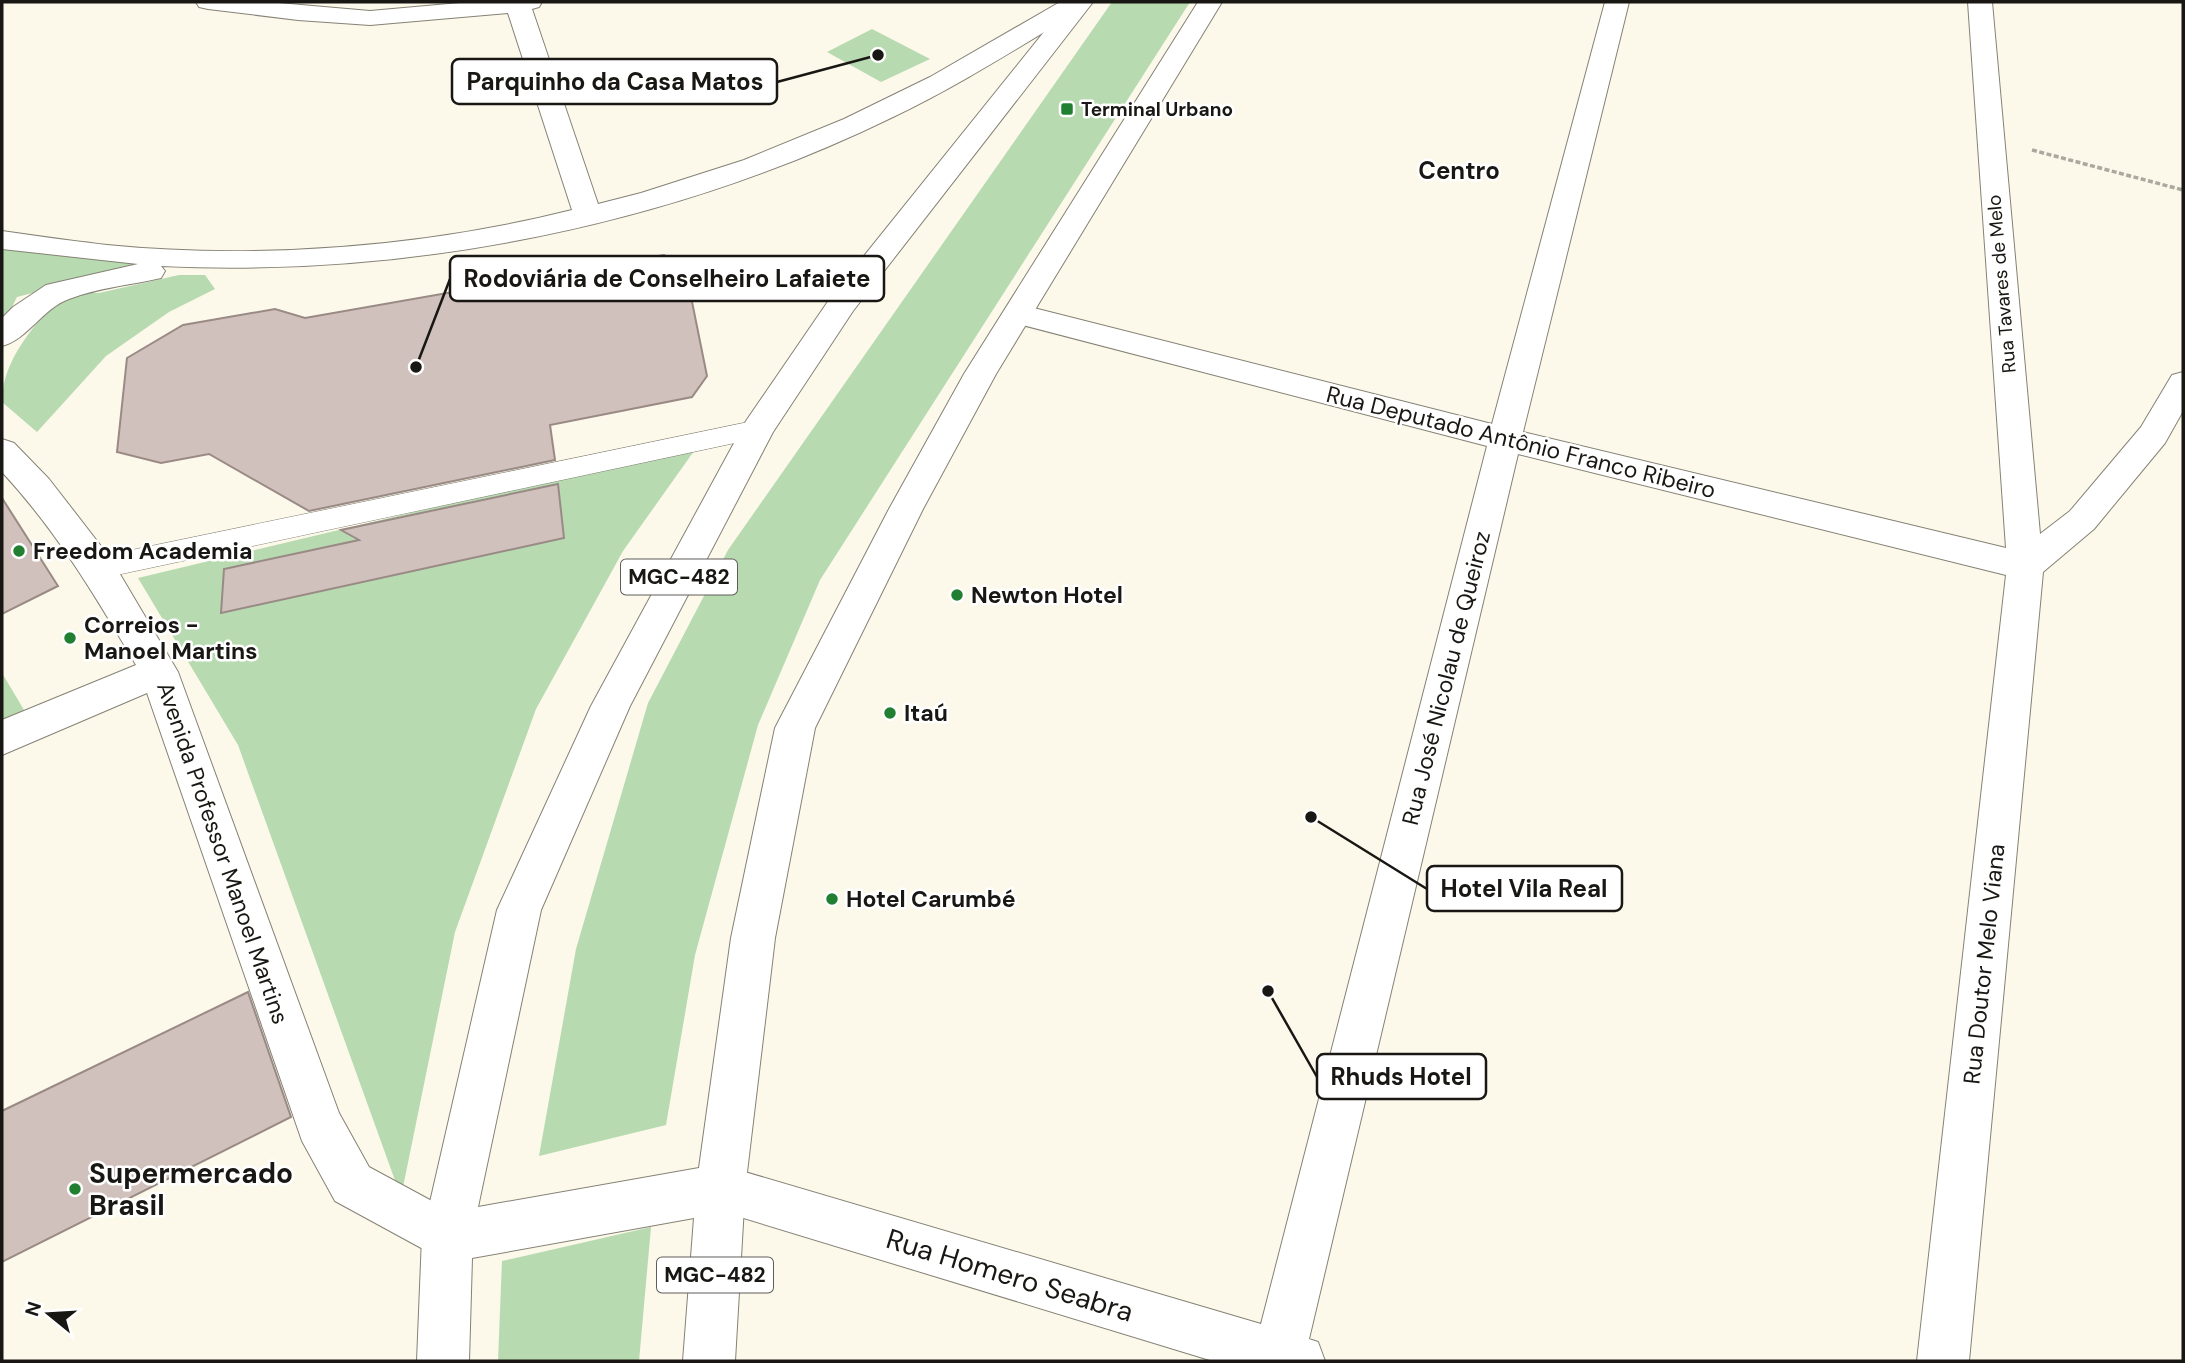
<svg xmlns="http://www.w3.org/2000/svg" width="2185" height="1363" font-family="'DM Sans',sans-serif">
<style>
.green{fill:#b7dab0}
.building{fill:#d1c1bc;stroke:#998a86;stroke-width:2}
.lines{fill:none;stroke-linecap:round;stroke-linejoin:round}
.service-casing{stroke:#858275;stroke-width:1}
.minor-casing{stroke:#858275;stroke-width:2}
.trunk-casing{stroke:#858275;stroke-width:2}
.path{stroke:#aba89e;stroke-width:3.5;stroke-dasharray:5 2.5;stroke-linecap:butt}
.service{fill:#fff;fill-rule:evenodd}
.minor{fill:#fff;fill-rule:evenodd}
.trunk{fill:#fff;fill-rule:evenodd}
.poi-dot{fill:#207f30;stroke:#fff;stroke-width:2.5}
.labels{text-anchor:middle;stroke-width:5;stroke-linejoin:round;paint-order:stroke}
.far-poi-label{font-size:19px;font-weight:bold;fill:#191713;stroke:#fff;text-anchor:start}
.far-street-label{font-size:19px;fill:#191713;stroke:#fff}
.shield{fill:#fff;stroke:#5e5d5a;stroke-width:2}
.shield-label{font-size:21px;font-weight:bold;fill:#191713}
.street-label{font-size:23px;fill:#191713;stroke:#fff}
.poi-label{font-size:23px;font-weight:bold;fill:#191713;stroke:#fff;text-anchor:start}
.far-district-label{font-size:24px;font-weight:bold;fill:#191713;stroke:#fff}
.near-poi-label{font-size:28px;font-weight:bold;fill:#191713;stroke:#fff;text-anchor:start}
.near-street-label{font-size:28px;fill:#191713;stroke:#fff}
.leader{fill:none;stroke:#191713;stroke-width:2.5}
.callout-dot{fill:#191713;stroke:#fff;stroke-width:2.5}
.callout{fill:#fff;stroke:#191713;stroke-width:2.5}
.callout-label{font-size:24px;text-anchor:middle;font-weight:bold;fill:#191713}
</style>
<rect width="100%" height="100%" fill="#fcf8ea"/>
<!-- green -->
<g class="green">
<path d="M 1112,2 L 1190,2 L 820,580 L 758,725 L 695,955 L 666,1125 L 539,1156 L 576,949 L 648,703 L 728,550 Z"/>
<path d="M 872,29 L 930,59 L 881,82 L 827,52 Z"/>
<path d="M 2,249 L 144,264 L 17,297 L 2,327 Z"/>
<path d="M 179,275 L 205,275 L 215,289 L 169,312 L 106,356 L 37,432 L 2,402 C 2,359 36,323 64,293 L 99,293 Z"/>
<path d="M 699,444 L 623,551 L 536,709 L 455,932 L 401,1197 L 238,745 L 138,578 Z"/>
<path d="M 2,673 L 30,720 L 2,732 Z"/>
<path d="M 651,1227 L 639,1361 L 498,1361 L 502,1261 Z"/>
</g>
<!-- building -->
<g class="building">
<path d="M 664,255 L 685,267 L 707,376 L 692,397 L 550,425 L 555,460 L 309,511 L 209,454 L 161,463 L 117,452 L 127,358 L 183,325 L 275,309 L 305,318 Z"/>
<path d="M 558,484 L 564,538 L 221,613 L 224,569 L 359,540 L 341,530 Z"/>
<path d="M 2,498 L 58,586 L 2,614 Z"/>
<path d="M 248,992 L 291,1117 L 2,1262 L 2,1111 Z"/>
</g>
<g class="lines">
<!-- service casing -->
<g class="service-casing">
<path id="service" d="M 758,420 L 768,422 L 772,429 L 768,436 L 98,579 L 88,576 L 83,568 L 88,560 L 98,557 Z"/>
</g>
<!-- minor casing -->
<g class="minor-casing">
<g id="minor">
<path d="M 196,2 L 267,2 L 370,11 L 471,2 L 542,2 L 539,7 L 532,9 L 598,204 L 641,193 L 744,160 L 844,119 L 930,77 L 1060,2 L 1089,2 L 1086,7 C 1022,45 960,85 893,117 C 670,226 409,278 161,266 L 165,271 L 161,278 C 131,285 97,288 69,299 C 43,308 27,340 2,346 L 2,318 L 13,307 L 46,285 L 138,264 L 2,249 L 2,231 C 37,236 72,241 107,245 C 258,260 425,247 572,210 L 508,13 L 370,25 L 298,20 L 208,9 L 199,7 Z"/>
<path d="M 1605,2 L 1629,2 L 1523,432 L 2006,548 L 1968,2 L 1992,2 L 2040,534 L 2070,511 L 2141,427 L 2172,375 L 2183,372 L 2183,411 L 2165,443 L 2094,529 L 2043,572 L 1969,1361 L 1917,1361 L 2006,575 L 1518,454 L 1309,1339 L 1318,1342 L 1325,1361 L 1213,1361 L 704,1206 L 697,1189 L 704,1172 L 721,1165 L 1261,1324 L 1487,446 L 1007,321 L 1003,314 L 1007,307 L 1018,304 L 1492,424 Z"/>
<path d="M 2,439 L 14,443 L 49,479 L 111,559 L 178,672 L 339,1113 L 369,1167 L 465,1219 L 472,1237 L 465,1255 L 447,1262 L 335,1201 L 302,1141 L 147,693 L 2,755 L 2,720 L 136,665 C 96,597 56,530 2,472 Z"/>
</g>
</g>
<!-- trunk casing -->
<g class="trunk-casing">
<path id="trunk" d="M 1068,2 L 1093,2 L 853,311 L 773,432 L 630,706 L 541,910 L 478,1207 L 699,1168 L 731,938 L 775,728 L 889,509 L 964,374 L 1198,2 L 1222,2 L 996,374 L 923,509 L 815,728 L 775,938 L 745,1189 L 735,1361 L 683,1361 L 694,1218 L 472,1258 L 469,1361 L 417,1361 L 422,1237 L 497,910 L 591,706 L 746,421 L 831,297 Z"/>
</g>
<!-- path -->
<path class="path" d="M 2032,150 L 2183,190"/>
<!-- service -->
<use href="#service" class="service"/>
<!-- minor -->
<use href="#minor" class="minor"/>
<!-- trunk -->
<use href="#trunk" class="trunk"/>
</g>
<!-- markers -->
<g class="poi-dot">
<rect x="1060" y="102" width="14" height="14" rx="3.5"/>
<circle cx="19" cy="551" r="7"/>
<circle cx="957" cy="595" r="7"/>
<circle cx="70" cy="638" r="7"/>
<circle cx="890" cy="713" r="7"/>
<circle cx="832" cy="899" r="7"/>
<circle cx="75" cy="1189" r="7"/>
</g>
<g class="labels">
<!-- far-poi labels -->
<g class="far-poi-label">
<text x="1081" y="116">Terminal Urbano</text>
</g>
<!-- far-street labels -->
<g class="far-street-label">
<text transform="translate(2001 284) rotate(-95)" y="7">Rua Tavares de Melo</text>
</g>
<!-- shield labels -->
<g class="shield">
<rect x="621" y="559.5" width="116" height="35" rx="5"/>
<rect x="657" y="1257.5" width="116" height="35" rx="5"/>
</g>
<g class="shield-label">
<text x="679" y="584">MGC-482</text>
<text x="715" y="1282">MGC-482</text>
</g>
<!-- street labels -->
<g class="street-label">
<text transform="translate(1521 442) rotate(14)" y="8">Rua Deputado Antônio Franco Ribeiro</text>
<text transform="translate(1446 678) rotate(-76)" y="8">Rua José Nicolau de Queiroz</text>
<text transform="translate(223 853) rotate(71)" y="8">Avenida Professor Manoel Martins</text>
<text transform="translate(1984 964) rotate(-84)" y="8">Rua Doutor Melo Viana</text>
</g>
<!-- poi labels -->
<g class="poi-label">
<text x="33" y="559">Freedom Academia</text>
<text x="971" y="603">Newton Hotel</text>
<text x="84" y="633">Correios -<tspan x="84" dy="26">Manoel Martins</tspan></text>
<text x="904" y="721">Itaú</text>
<text x="846" y="907">Hotel Carumbé</text>
</g>
<!-- far-district labels -->
<g class="far-district-label">
<text x="1459" y="179">Centro</text>
</g>
<!-- near-poi labels -->
<g class="near-poi-label">
<text x="89" y="1183">Supermercado<tspan x="89" dy="32">Brasil</tspan></text>
</g>
<!-- near-street labels -->
<g class="near-street-label">
<text transform="translate(1010 1275) rotate(17)" y="10">Rua Homero Seabra</text>
</g>
</g>
<!-- callouts -->
<path class="leader" d="M878 55L777 82M416 367L450 279M1311 817L1427 889M1268 991L1317 1077"/>
<g class="callout-dot">
<circle cx="878" cy="55" r="7"/>
<circle cx="416" cy="367" r="7"/>
<circle cx="1311" cy="817" r="7"/>
<circle cx="1268" cy="991" r="7"/>
</g>
<g class="callout">
<rect x="452" y="59" width="325" height="45" rx="7"/>
<rect x="450" y="256" width="434" height="45" rx="7"/>
<rect x="1427" y="866" width="195" height="45" rx="7"/>
<rect x="1317" y="1054" width="169" height="45" rx="7"/>
</g>
<g class="callout-label">
<text x="615" y="90">Parquinho da Casa Matos</text>
<text x="667" y="287">Rodoviária de Conselheiro Lafaiete</text>
<text x="1524" y="897">Hotel Vila Real</text>
<text x="1401" y="1085">Rhuds Hotel</text>
</g>
<!-- border -->
<rect width="2185" height="1363" fill="none" stroke="#191713" stroke-width="7"/>
<!-- north arrow -->
<g transform="translate(49 1314) rotate(288)" stroke="#ffffff" stroke-width="5" paint-order="stroke">
<path d="M0-5L12 26L0 18L-12 26Z" fill="#191713"/>
<text y="-10" font-size="19" font-weight="bold" text-anchor="middle" fill="#191713">N</text>
</g>
</svg>
